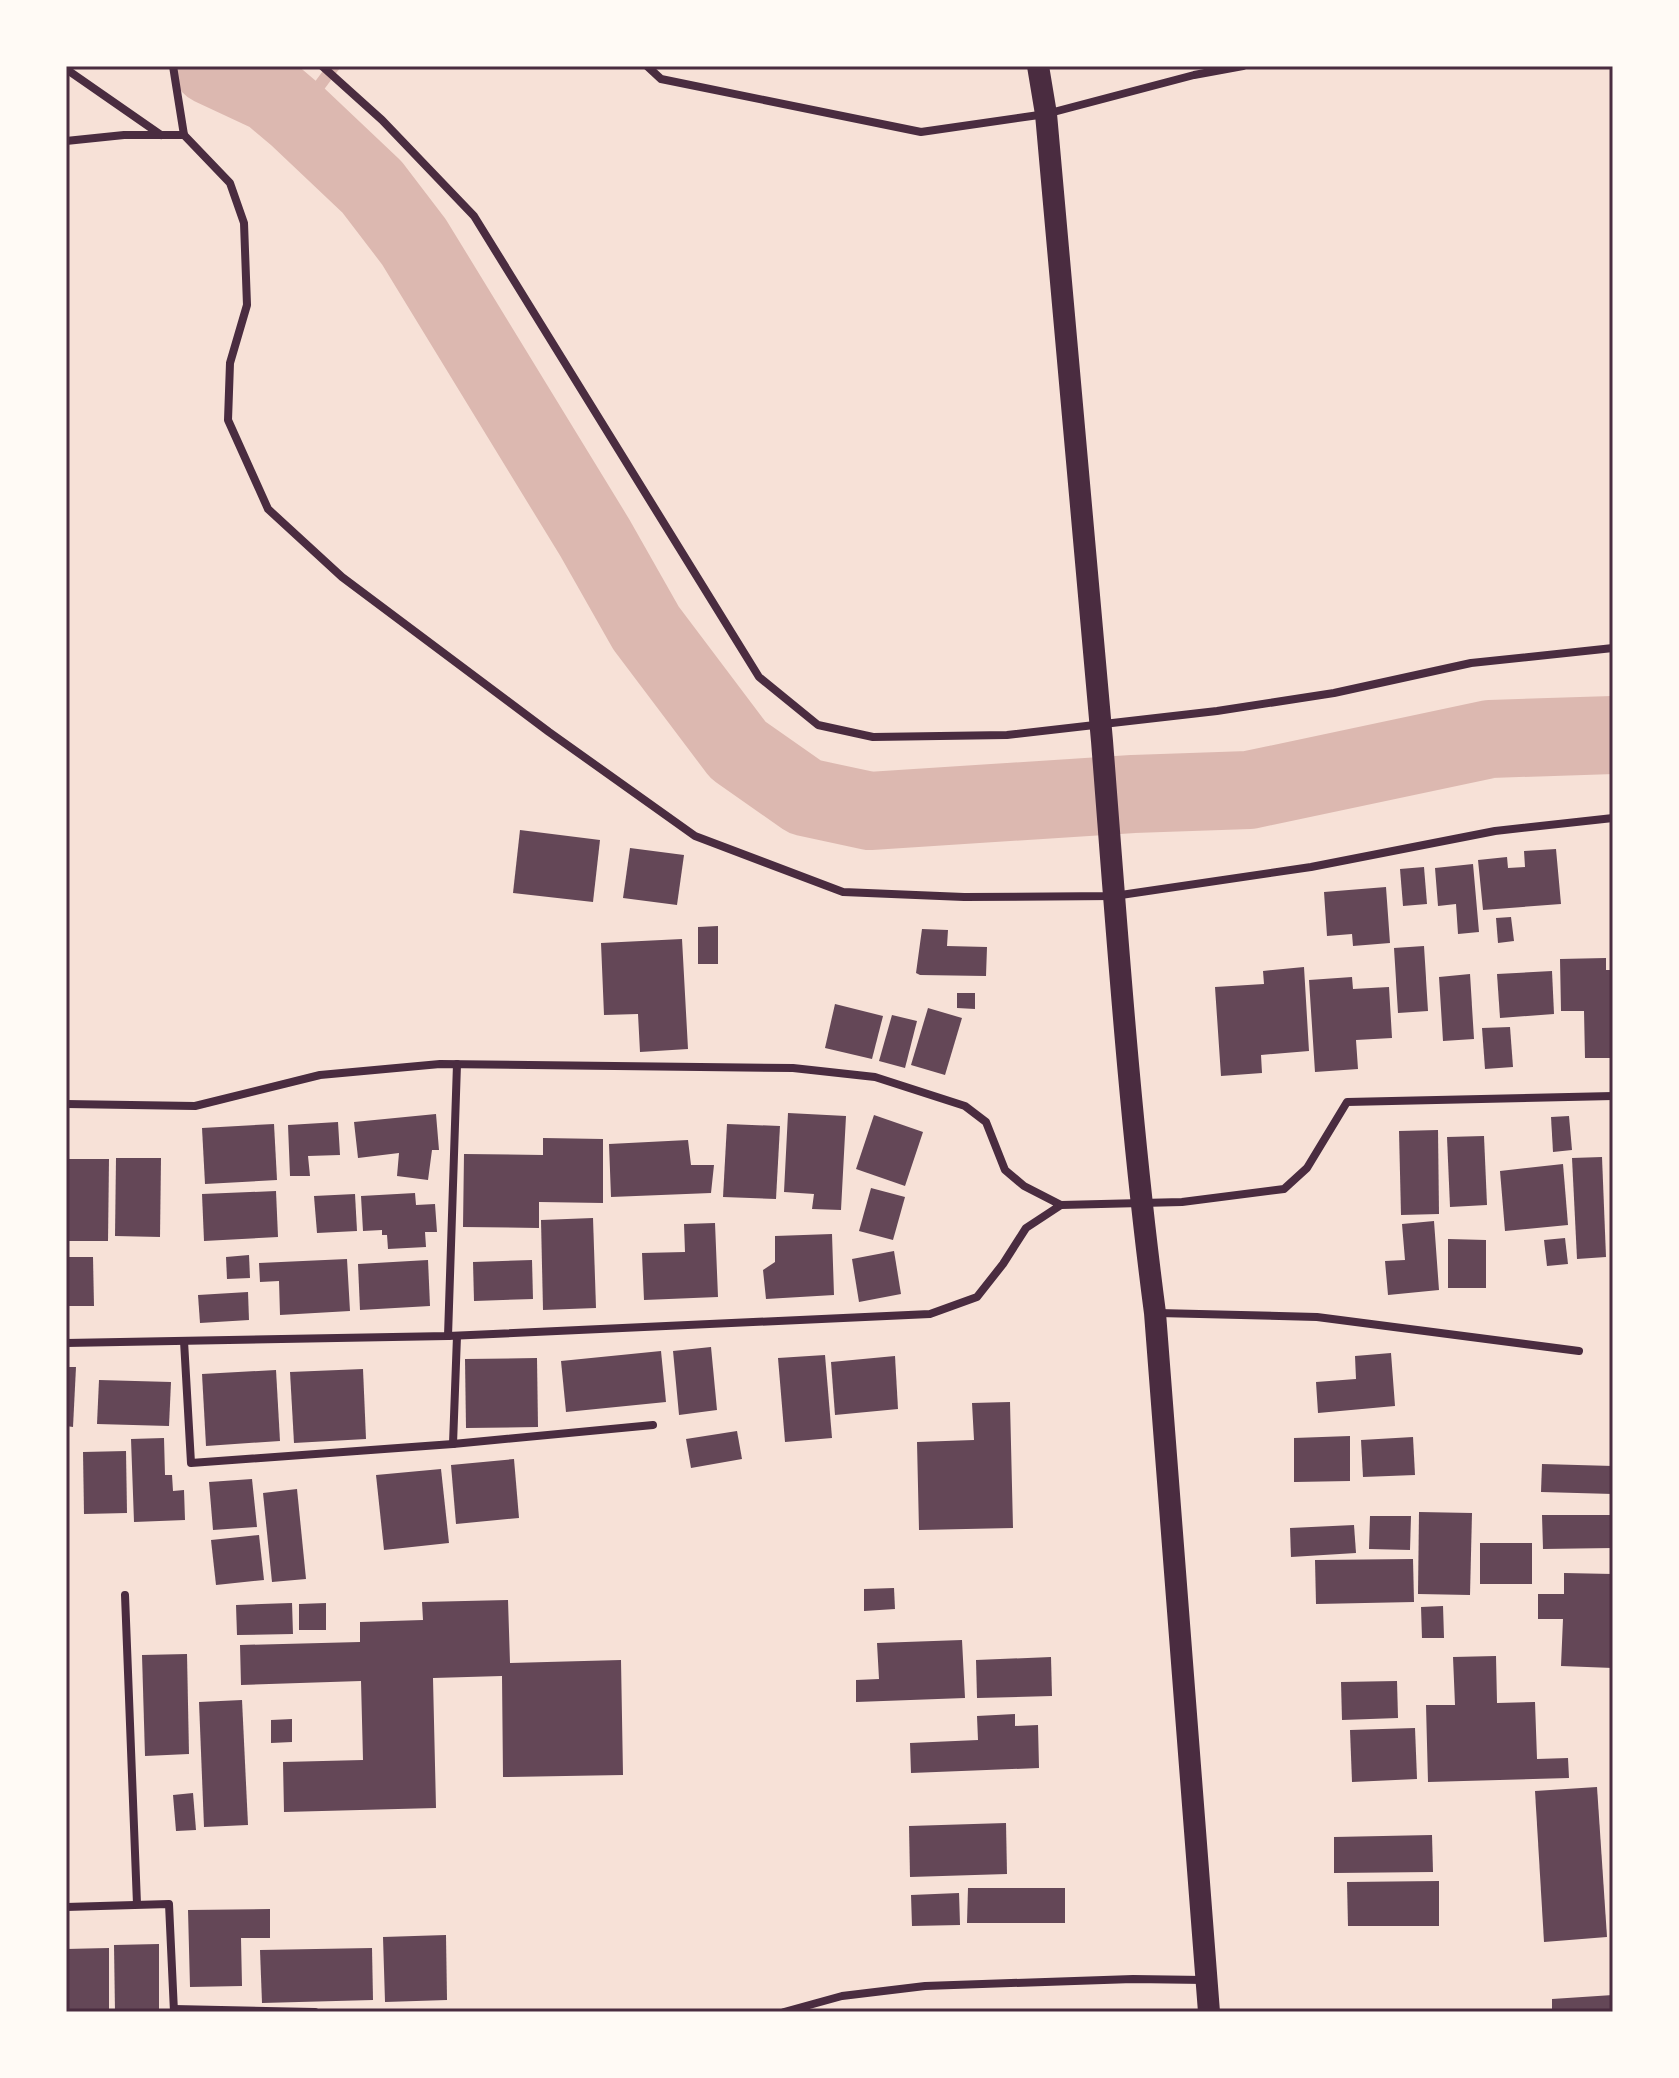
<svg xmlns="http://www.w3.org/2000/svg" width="1679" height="2078" font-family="Rubik,sans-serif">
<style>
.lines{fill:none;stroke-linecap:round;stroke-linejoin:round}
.stream{stroke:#dcb8b0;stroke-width:12}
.river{stroke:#dcb8b0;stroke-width:78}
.building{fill:#644757}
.minor{stroke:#4a2c40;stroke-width:8}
.trunk{stroke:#4a2c40;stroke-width:22}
.neatline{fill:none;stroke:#4a2c40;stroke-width:3}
</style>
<rect width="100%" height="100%" fill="#f7e1d7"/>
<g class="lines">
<!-- stream -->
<path class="stream" d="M 297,116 L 334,66"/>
<!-- river -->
<path class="river" d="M 211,66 L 271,94 L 297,116 L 372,187 L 414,242 L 595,538 L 646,628 L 738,750 L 805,797 L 870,811 L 1133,794 L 1249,790 L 1490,739 L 1613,735"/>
</g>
<!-- building -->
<g class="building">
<path d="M 520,830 L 600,840 L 593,902 L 513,893 Z"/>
<path d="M 630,848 L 684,855 L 677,905 L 623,898 Z"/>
<path d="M 1556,849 L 1561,904 L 1483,910 L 1478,860 L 1507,857 L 1508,868 L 1525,867 L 1524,851 Z"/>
<path d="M 1473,864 L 1479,932 L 1458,934 L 1456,904 L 1438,906 L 1435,868 Z"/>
<path d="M 1424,867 L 1427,904 L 1403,906 L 1400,869 Z"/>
<path d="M 1386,887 L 1390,943 L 1353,946 L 1352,934 L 1327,936 L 1324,892 Z"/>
<path d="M 1511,917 L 1514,941 L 1498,943 L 1496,918 Z"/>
<path d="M 718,926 L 718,964 L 698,964 L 698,927 Z"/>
<path d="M 922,929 L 948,930 L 947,946 L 987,947 L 986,976 L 920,975 L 916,973 Z"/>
<path d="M 682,939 L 688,1049 L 640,1052 L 638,1014 L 604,1015 L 601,943 Z"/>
<path d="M 1424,946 L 1428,1011 L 1398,1013 L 1394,948 Z"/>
<path d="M 1606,958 L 1606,970 L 1613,970 L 1613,1058 L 1585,1058 L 1584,1011 L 1561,1011 L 1560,959 Z"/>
<path d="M 1304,967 L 1309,1051 L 1261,1055 L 1262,1073 L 1221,1076 L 1215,987 L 1264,984 L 1263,971 Z"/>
<path d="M 1552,971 L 1554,1014 L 1500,1018 L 1497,974 Z"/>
<path d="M 1470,974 L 1474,1039 L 1443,1041 L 1439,977 Z"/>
<path d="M 1352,977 L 1353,989 L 1389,987 L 1392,1038 L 1356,1040 L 1358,1069 L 1315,1072 L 1309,980 Z"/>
<path d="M 957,993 L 975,993 L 975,1009 L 957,1008 Z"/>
<path d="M 835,1004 L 883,1016 L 872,1059 L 825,1048 Z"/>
<path d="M 928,1008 L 962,1018 L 945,1075 L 911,1065 Z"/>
<path d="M 892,1015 L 917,1021 L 905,1068 L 879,1061 Z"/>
<path d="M 1510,1027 L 1513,1067 L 1485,1069 L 1482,1028 Z"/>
<path d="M 788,1113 L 846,1116 L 841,1210 L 812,1209 L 814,1194 L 784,1192 Z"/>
<path d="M 436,1114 L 439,1150 L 432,1150 L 428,1180 L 397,1176 L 399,1153 L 358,1158 L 354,1122 Z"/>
<path d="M 874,1115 L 923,1132 L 905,1186 L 856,1169 Z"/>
<path d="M 1569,1116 L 1572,1150 L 1553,1152 L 1551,1117 Z"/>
<path d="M 338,1122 L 340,1155 L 308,1156 L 310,1176 L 290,1176 L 288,1125 Z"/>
<path d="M 274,1124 L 277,1180 L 205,1184 L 202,1128 Z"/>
<path d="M 727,1124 L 780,1126 L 776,1199 L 723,1197 Z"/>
<path d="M 1438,1130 L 1439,1214 L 1401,1215 L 1399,1131 Z"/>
<path d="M 1484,1136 L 1487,1205 L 1450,1207 L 1447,1137 Z"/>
<path d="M 543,1138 L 603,1139 L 603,1203 L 539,1202 L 539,1228 L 463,1227 L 464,1154 L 543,1155 Z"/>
<path d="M 688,1140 L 691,1165 L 714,1165 L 711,1193 L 611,1197 L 609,1144 Z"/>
<path d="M 1602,1157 L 1606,1257 L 1577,1259 L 1572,1158 Z"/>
<path d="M 116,1158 L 161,1158 L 160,1237 L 115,1236 Z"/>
<path d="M 66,1159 L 109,1159 L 108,1241 L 66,1241 Z"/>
<path d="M 1563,1164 L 1568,1225 L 1505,1231 L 1500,1171 Z"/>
<path d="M 871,1188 L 905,1197 L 893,1240 L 859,1231 Z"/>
<path d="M 276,1191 L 278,1237 L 204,1241 L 202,1194 Z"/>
<path d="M 415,1193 L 416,1205 L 435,1204 L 437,1232 L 425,1232 L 426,1247 L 388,1249 L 387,1235 L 382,1235 L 382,1230 L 363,1231 L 361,1196 Z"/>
<path d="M 355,1194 L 357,1231 L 317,1233 L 314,1196 Z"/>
<path d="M 593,1218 L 596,1308 L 543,1310 L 541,1220 Z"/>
<path d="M 1434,1221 L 1439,1290 L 1388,1295 L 1385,1261 L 1405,1260 L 1402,1224 Z"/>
<path d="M 715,1223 L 718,1297 L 644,1300 L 642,1253 L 685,1252 L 684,1224 Z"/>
<path d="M 832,1234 L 834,1295 L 766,1299 L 763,1270 L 775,1262 L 775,1236 Z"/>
<path d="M 1565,1238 L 1568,1264 L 1547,1266 L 1544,1240 Z"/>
<path d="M 1448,1239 L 1486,1240 L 1486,1288 L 1448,1288 Z"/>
<path d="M 894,1251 L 901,1294 L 859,1302 L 852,1259 Z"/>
<path d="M 249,1255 L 250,1278 L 227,1279 L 226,1257 Z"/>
<path d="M 66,1257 L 93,1257 L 94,1306 L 66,1306 Z"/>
<path d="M 347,1259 L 350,1311 L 280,1315 L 279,1281 L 260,1282 L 259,1263 Z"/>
<path d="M 428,1260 L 430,1306 L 360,1310 L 358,1264 Z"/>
<path d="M 532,1260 L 533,1299 L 474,1301 L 473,1262 Z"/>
<path d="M 248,1292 L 249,1320 L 200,1323 L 198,1295 Z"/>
<path d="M 711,1347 L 717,1410 L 679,1415 L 673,1351 Z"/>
<path d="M 661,1351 L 666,1402 L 566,1412 L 561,1361 Z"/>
<path d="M 1391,1353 L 1395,1406 L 1318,1413 L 1316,1382 L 1356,1379 L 1355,1356 Z"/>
<path d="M 825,1355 L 832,1438 L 785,1442 L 778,1358 Z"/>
<path d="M 895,1356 L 898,1409 L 835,1415 L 831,1362 Z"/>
<path d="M 537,1358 L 538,1427 L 466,1428 L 465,1359 Z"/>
<path d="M 66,1367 L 76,1367 L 73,1427 L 66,1426 Z"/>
<path d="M 363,1369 L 366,1439 L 294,1443 L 290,1372 Z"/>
<path d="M 276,1370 L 280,1441 L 206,1446 L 202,1374 Z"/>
<path d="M 99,1380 L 171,1382 L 169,1426 L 97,1424 Z"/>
<path d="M 1010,1402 L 1013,1528 L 919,1530 L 917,1442 L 974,1440 L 972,1403 Z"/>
<path d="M 737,1431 L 742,1459 L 691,1468 L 686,1439 Z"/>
<path d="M 1350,1436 L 1350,1481 L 1294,1482 L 1294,1438 Z"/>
<path d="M 1413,1437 L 1415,1475 L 1363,1477 L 1361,1440 Z"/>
<path d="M 164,1438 L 165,1475 L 172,1475 L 173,1491 L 184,1490 L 185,1520 L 134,1522 L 131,1439 Z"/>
<path d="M 126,1451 L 127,1513 L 84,1514 L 83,1452 Z"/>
<path d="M 514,1459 L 519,1518 L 456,1524 L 451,1465 Z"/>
<path d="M 1542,1464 L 1613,1466 L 1613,1494 L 1541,1492 Z"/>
<path d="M 441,1469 L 449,1543 L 384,1550 L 376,1475 Z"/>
<path d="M 252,1479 L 257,1527 L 213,1530 L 209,1482 Z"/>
<path d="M 297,1489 L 306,1579 L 272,1582 L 263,1493 Z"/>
<path d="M 1419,1512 L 1472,1513 L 1470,1595 L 1418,1594 Z"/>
<path d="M 1542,1515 L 1613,1515 L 1613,1548 L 1543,1549 Z"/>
<path d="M 1370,1516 L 1411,1516 L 1410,1550 L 1369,1549 Z"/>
<path d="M 1354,1525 L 1356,1553 L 1291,1557 L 1290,1528 Z"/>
<path d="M 259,1535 L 264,1580 L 216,1585 L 211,1540 Z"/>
<rect x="1480" y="1543" width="52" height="41"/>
<path d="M 1413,1559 L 1414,1602 L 1316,1604 L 1315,1560 Z"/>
<path d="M 1564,1573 L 1613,1574 L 1613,1668 L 1561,1666 L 1563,1619 L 1538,1619 L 1538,1594 L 1564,1594 Z"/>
<path d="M 894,1588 L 895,1609 L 864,1611 L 864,1589 Z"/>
<path d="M 508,1600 L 510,1663 L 621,1660 L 623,1775 L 503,1777 L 502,1676 L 433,1678 L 436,1808 L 284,1812 L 283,1762 L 363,1760 L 361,1681 L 241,1685 L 240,1645 L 360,1642 L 360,1622 L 423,1620 L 422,1602 Z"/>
<path d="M 292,1603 L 293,1634 L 237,1635 L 236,1605 Z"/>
<path d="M 326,1603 L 326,1630 L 299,1630 L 299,1604 Z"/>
<path d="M 1443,1606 L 1444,1638 L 1422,1638 L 1421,1607 Z"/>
<path d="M 962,1640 L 965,1698 L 856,1702 L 856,1680 L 879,1679 L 877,1643 Z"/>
<path d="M 187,1654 L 189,1754 L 145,1756 L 142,1655 Z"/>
<path d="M 1496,1656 L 1497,1703 L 1535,1702 L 1537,1759 L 1568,1758 L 1569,1778 L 1428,1782 L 1426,1705 L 1455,1705 L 1453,1657 Z"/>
<path d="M 1051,1657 L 1052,1696 L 977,1698 L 976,1660 Z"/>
<path d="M 1397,1681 L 1398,1718 L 1342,1720 L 1341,1682 Z"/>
<path d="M 242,1700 L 248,1825 L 204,1827 L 199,1702 Z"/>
<path d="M 1015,1714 L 1015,1726 L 1038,1725 L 1039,1768 L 911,1773 L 910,1743 L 978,1740 L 977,1716 Z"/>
<path d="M 292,1719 L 292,1742 L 271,1743 L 271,1720 Z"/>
<path d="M 1415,1728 L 1417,1779 L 1352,1782 L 1350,1730 Z"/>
<path d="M 1597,1787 L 1607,1937 L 1544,1942 L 1535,1791 Z"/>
<path d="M 193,1793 L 196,1830 L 176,1831 L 173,1795 Z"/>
<path d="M 1006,1823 L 1007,1874 L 910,1877 L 909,1826 Z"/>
<path d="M 1432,1835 L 1433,1872 L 1334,1873 L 1334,1837 Z"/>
<path d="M 1439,1881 L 1439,1926 L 1348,1926 L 1347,1882 Z"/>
<path d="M 968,1888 L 1065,1888 L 1065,1923 L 967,1923 Z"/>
<path d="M 959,1893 L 960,1925 L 912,1926 L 911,1895 Z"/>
<path d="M 270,1909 L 270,1938 L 241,1938 L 242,1986 L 190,1987 L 188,1910 Z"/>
<path d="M 446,1935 L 447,2000 L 385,2002 L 383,1937 Z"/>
<path d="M 159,1944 L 159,2012 L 115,2012 L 114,1945 Z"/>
<path d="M 109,1948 L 109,2012 L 66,2012 L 66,1949 Z"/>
<path d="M 372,1948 L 373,2000 L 262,2003 L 260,1950 Z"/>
<path d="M 1613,1995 L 1613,2012 L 1552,2012 L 1552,1999 Z"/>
</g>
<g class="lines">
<!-- minor -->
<g class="minor">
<path d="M 173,66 L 184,135 L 230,183 L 244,223 L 247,305 L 230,363 L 228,420 L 268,509 L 342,577 L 549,732 L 695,836 L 843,892 L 964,897 L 1114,896 L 1311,867 L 1495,831 L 1613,818"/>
<path d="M 322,66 L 382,120 L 474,216 L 759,677 L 818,725 L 873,737 L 1007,735 L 1217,711 L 1334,693 L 1471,663 L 1613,648"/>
<path d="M 647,66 L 661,79 L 921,132 L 1046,114 L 1194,75 L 1243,66"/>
<path d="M 66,69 L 161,135"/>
<path d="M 66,141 L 124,135 L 184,135"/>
<path d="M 66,1104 L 195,1106 L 320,1075 L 440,1064 L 793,1068 L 875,1077 L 965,1106 L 986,1122 L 1005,1170 L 1024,1186 L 1061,1205 L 1026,1228 L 1003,1264 L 977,1297 L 930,1314 L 448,1336 L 66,1343"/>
<path d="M 1061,1205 L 1182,1202 L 1284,1189 L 1307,1168 L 1347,1102 L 1613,1096"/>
<path d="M 1158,1313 L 1317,1317 L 1579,1351"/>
<path d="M 448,1336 L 457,1064"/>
<path d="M 184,1341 L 191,1463 L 453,1444 L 653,1425"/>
<path d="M 453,1444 L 457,1336"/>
<path d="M 125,1595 L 137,1904"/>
<path d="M 66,1907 L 169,1904 L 174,2012"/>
<path d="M 174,2009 L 315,2012"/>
<path d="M 784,2012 L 842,1996 L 925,1986 L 1133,1979 L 1204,1980"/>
</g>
<!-- trunk -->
<path class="trunk" d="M 1038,66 L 1046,114 C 1064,323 1084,532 1102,741 C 1117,932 1130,1123 1155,1313 L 1209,2012"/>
</g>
<!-- border -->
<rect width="1679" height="2078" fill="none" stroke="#fffaf5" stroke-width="136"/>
<rect x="68" y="68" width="1543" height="1942" class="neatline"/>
</svg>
